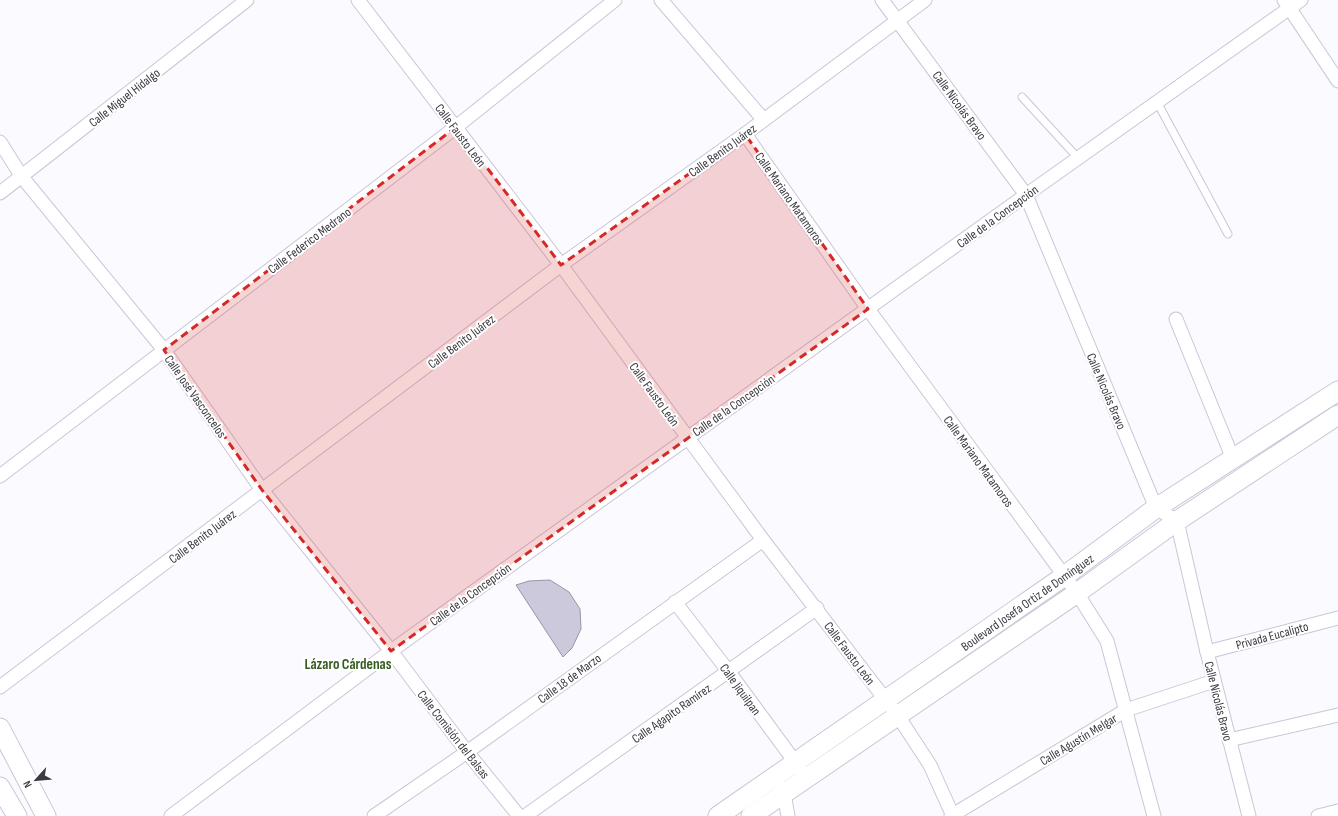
<svg xmlns="http://www.w3.org/2000/svg" width="1338" height="816" font-family="'Sofia Sans Condensed',sans-serif">
<style>
.building{fill:#cdc9dc;stroke:#9995a7}
.lines{fill:none;stroke-linecap:round;stroke-linejoin:round}
.lane-casing{stroke:#cac6d9;stroke-width:9}
.street-casing{stroke:#cac6d9;stroke-width:15}
.secondary-casing{stroke:#cac6d9;stroke-width:21}
.lane{stroke:#fff;stroke-width:7}
.street{stroke:#fff;stroke-width:13}
.secondary{stroke:#fff;stroke-width:19}
.marked{fill:#d62828;fill-opacity:0.2;stroke:#d62828;stroke-width:3;stroke-dasharray:8 5;stroke-linejoin:round}
.labels{text-anchor:middle;stroke-width:4;stroke-linejoin:round;paint-order:stroke}
.street-label{font-size:13px;fill:#3c3a42;stroke:#fff}
.quarter-label{font-size:15px;font-weight:bold;fill:#365c1e;stroke:#fff}
</style>
<rect width="100%" height="100%" fill="#fbfafe"/>
<!-- building -->
<path class="building" d="M 550,580 L 569,592 L 580,609 L 581,629 L 572,648 L 563,657 L 516,585 L 529,581 Z"/>
<g class="lines">
<!-- lane casing -->
<g class="lane-casing">
<g id="lane">
<path d="M 1022,97 L 1078,158"/>
<path d="M 1157,102 L 1228,234"/>
</g>
</g>
<!-- street casing -->
<g class="street-casing">
<g id="street">
<path d="M 358,0 L 561,265 L 763,540 L 898,716 L 930,765 L 953,816"/>
<path d="M 661,0 L 763,119"/>
<path d="M 882,0 L 1026,195 L 1156,508 L 1177,521 L 1207,652 L 1249,816"/>
<path d="M 1284,0 L 1338,81"/>
<path d="M 745,134 L 868,309 L 1077,593 L 1107,641 L 1154,816"/>
<path d="M 0,142 L 22,177 L 164,350 L 262,490 L 391,651 L 467,752 L 519,816"/>
<path d="M 0,193 L 247,0"/>
<path d="M 1176,319 L 1233,459"/>
<path d="M 0,476 L 456,127 L 615,0"/>
<path d="M 675,602 L 729,672 L 806,777"/>
<path d="M 1207,652 L 1338,618"/>
<path d="M 0,687 L 561,265 L 745,134 L 925,0"/>
<path d="M 1229,740 L 1338,715"/>
<path d="M 780,788 L 784,794 L 788,816"/>
<path d="M 171,816 L 391,651 L 1026,195 L 1301,0"/>
<path d="M 374,816 L 467,752 L 763,540"/>
<path d="M 525,816 L 817,608"/>
<path d="M 951,816 L 1126,710 L 1214,681"/>
<path d="M 1318,816 L 1338,811"/>
</g>
</g>
<!-- secondary casing -->
<g class="secondary-casing">
<g id="secondary">
<path d="M 0,728 L 46,816"/>
<path d="M 0,787 L 17,816"/>
<path d="M 718,816 L 1063,577 L 1156,508 L 1338,391"/>
<path d="M 751,816 L 1077,593 L 1177,521 L 1338,415"/>
</g>
</g>
<!-- lane -->
<use href="#lane" class="lane"/>
<!-- street -->
<use href="#street" class="street"/>
<!-- secondary -->
<use href="#secondary" class="secondary"/>
</g>
<!-- marked area -->
<path class="marked" d="M 456,127 L 561,265 L 745,134 L 868,309 L 391,651 L 262,490 L 164,350 Z"/>
<g class="labels">
<!-- street labels -->
<g class="street-label">
<text transform="translate(124 97) rotate(-38)" y="5">Calle Miguel Hidalgo</text>
<text transform="translate(960 105) rotate(54)" y="5">Calle Nicolás Bravo</text>
<text transform="translate(461 135) rotate(53)" y="5">Calle Fausto León</text>
<text transform="translate(722 150) rotate(-36)" y="5">Calle Benito Juárez</text>
<text transform="translate(790 198) rotate(55)" y="5">Calle Mariano Matamoros</text>
<text transform="translate(997 216) rotate(-36)" y="5">Calle de la Concepción</text>
<text transform="translate(309 240) rotate(-37)" y="5">Calle Federico Medrano</text>
<text transform="translate(461 341) rotate(-37)" y="5">Calle Benito Juárez</text>
<text transform="translate(1107 391) rotate(67)" y="5">Calle Nicolás Bravo</text>
<text transform="translate(655 394) rotate(54)" y="5">Calle Fausto León</text>
<text transform="translate(196 396) rotate(55)" y="5">Calle José Vasconcelos</text>
<text transform="translate(733 405) rotate(-35)" y="5">Calle de la Concepción</text>
<text transform="translate(979 461) rotate(54)" y="5">Calle Mariano Matamoros</text>
<text transform="translate(202 536) rotate(-37)" y="5">Calle Benito Juárez</text>
<text transform="translate(470 594) rotate(-36)" y="5">Calle de la Concepción</text>
<text transform="translate(1027 602) rotate(-35)" y="5">Boulevard Josefa Ortiz de Domínguez</text>
<text transform="translate(1272 635) rotate(-15)" y="5">Privada Eucalipto</text>
<text transform="translate(850 653) rotate(53)" y="5">Calle Fausto León</text>
<text transform="translate(569 678) rotate(-36)" y="5">Calle 18 de Marzo</text>
<text transform="translate(741 689) rotate(54)" y="5">Calle Jiquilpan</text>
<text transform="translate(1219 701) rotate(76)" y="5">Calle Nicolás Bravo</text>
<text transform="translate(671 713) rotate(-35)" y="5">Calle Agapito Ramírez</text>
<text transform="translate(454 734) rotate(52)" y="5">Calle Comisión del Balsas</text>
<text transform="translate(1078 739) rotate(-31)" y="5">Calle Agustín Melgar</text>
</g>
<!-- quarter labels -->
<g class="quarter-label">
<text x="348" y="669">Lázaro Cárdenas</text>
</g>
</g>
<!-- north arrow -->
<g transform="translate(36 780) rotate(243)" stroke="#ffffff" stroke-width="3" paint-order="stroke">
<path d="M0-3L7 15L0 10L-7 15Z" fill="#3c3a42"/>
<text y="-6" font-size="11" font-weight="bold" text-anchor="middle" fill="#3c3a42">N</text>
</g>
</svg>
